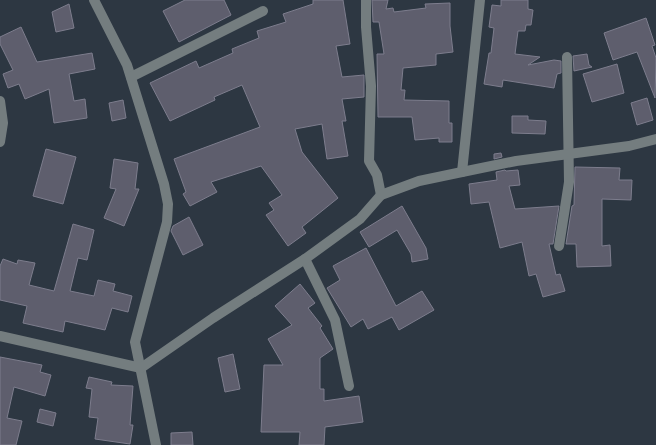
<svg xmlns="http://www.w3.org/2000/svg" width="656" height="445" font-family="'Fira Sans Condensed',sans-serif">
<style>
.building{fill:#5e5e6d;stroke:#7d7d8d}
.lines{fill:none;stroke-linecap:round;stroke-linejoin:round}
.minor{stroke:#747d7f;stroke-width:10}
</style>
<rect width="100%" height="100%" fill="#2d3742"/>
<!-- building -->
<g class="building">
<path d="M 185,0 L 224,0 L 231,15 L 179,42 L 163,11 Z"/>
<path d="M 313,0 L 343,0 L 350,44 L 336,46 L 342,77 L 364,75 L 364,97 L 342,99 L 346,121 L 342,121 L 348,156 L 327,159 L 322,124 L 295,129 L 302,152 L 338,198 L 302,227 L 306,233 L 288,246 L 266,215 L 274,210 L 269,203 L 282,195 L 261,166 L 211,182 L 217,192 L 190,206 L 183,194 L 186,192 L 174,159 L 260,127 L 242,85 L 214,97 L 215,100 L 170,121 L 150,83 L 196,61 L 199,68 L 233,53 L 232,49 L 259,38 L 257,31 L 286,22 L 283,14 L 313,4 Z"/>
<path d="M 372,0 L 388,0 L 386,9 L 393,8 L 394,12 L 426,8 L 425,4 L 450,3 L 450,26 L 453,52 L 436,54 L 436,65 L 403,68 L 401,90 L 405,90 L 404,100 L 449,101 L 449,123 L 452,123 L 452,142 L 439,142 L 439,138 L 415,140 L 412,117 L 378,117 L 377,54 L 384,54 L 379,22 L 373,22 Z"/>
<path d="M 501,0 L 528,0 L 528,9 L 533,10 L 531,25 L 526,25 L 525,31 L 518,31 L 515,54 L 540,57 L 528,65 L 554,60 L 561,61 L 561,73 L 557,74 L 554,88 L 503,80 L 502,87 L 484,84 L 489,53 L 491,53 L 494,28 L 489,27 L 492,5 L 501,6 Z"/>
<path d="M 69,4 L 74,28 L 56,32 L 52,12 Z"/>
<path d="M 646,18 L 655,45 L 652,46 L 656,58 L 655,98 L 637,52 L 613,60 L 604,33 Z"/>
<path d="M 21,27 L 37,62 L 92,53 L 95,69 L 69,74 L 74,101 L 85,99 L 87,118 L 54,123 L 49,89 L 25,99 L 19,84 L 8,88 L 3,74 L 13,70 L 0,44 L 0,37 Z"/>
<path d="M 587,54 L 589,65 L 592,67 L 574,71 L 573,56 Z"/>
<path d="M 617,64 L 624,93 L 592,102 L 583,74 Z"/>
<path d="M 647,98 L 653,120 L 637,125 L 631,103 Z"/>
<path d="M 123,100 L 126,118 L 112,121 L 109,103 Z"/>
<path d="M 512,116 L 528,116 L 528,120 L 546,121 L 545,134 L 512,133 Z"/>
<path d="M 46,149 L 76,157 L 63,204 L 33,196 Z"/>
<path d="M 501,153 L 502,157 L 494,159 L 494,154 Z"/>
<path d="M 114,159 L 138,163 L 135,189 L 139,189 L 124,226 L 104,218 L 116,189 L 110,188 Z"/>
<path d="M 575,167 L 620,168 L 619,180 L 632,180 L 631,200 L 602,199 L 602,246 L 610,245 L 611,266 L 577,267 L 576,244 L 566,244 L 572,206 L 574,205 Z"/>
<path d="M 505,170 L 506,171 L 518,170 L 520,185 L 509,186 L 515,209 L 559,206 L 553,244 L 549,244 L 556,275 L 560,274 L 565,291 L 543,297 L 536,274 L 529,276 L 522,242 L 500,248 L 489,202 L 471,204 L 469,184 L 497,180 L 496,172 Z"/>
<path d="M 402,206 L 426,248 L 428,259 L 412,262 L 411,254 L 397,230 L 369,247 L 360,232 Z"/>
<path d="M 189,217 L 203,245 L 183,255 L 171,231 L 173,226 Z"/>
<path d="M 73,224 L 94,230 L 87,260 L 78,258 L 70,291 L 94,296 L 98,280 L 115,284 L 113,291 L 132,296 L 128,312 L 112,308 L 105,330 L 65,321 L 63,332 L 23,323 L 27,306 L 0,300 L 0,266 L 3,259 L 17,264 L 18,260 L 35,263 L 29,285 L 54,291 Z"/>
<path d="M 366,248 L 396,306 L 422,291 L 434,310 L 399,330 L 392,317 L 368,329 L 363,319 L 351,327 L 327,288 L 340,280 L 333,266 Z"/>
<path d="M 300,284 L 315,303 L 308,308 L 322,326 L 320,328 L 333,349 L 320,358 L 320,389 L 324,389 L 324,401 L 359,396 L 363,422 L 325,427 L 324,445 L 299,445 L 300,432 L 261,432 L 264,365 L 283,365 L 268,339 L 292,325 L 275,306 Z"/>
<path d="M 233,354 L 240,389 L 225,392 L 218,358 Z"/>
<path d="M 0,357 L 42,365 L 40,372 L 51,375 L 45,396 L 14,387 L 7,418 L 22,421 L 16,445 L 0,445 Z"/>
<path d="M 89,377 L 112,382 L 111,385 L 133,386 L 130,425 L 133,425 L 130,444 L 95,439 L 98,418 L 89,417 L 92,389 L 86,388 Z"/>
<path d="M 40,409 L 56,413 L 53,426 L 37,422 Z"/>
<path d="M 192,432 L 193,445 L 171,445 L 171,433 Z"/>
</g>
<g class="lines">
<!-- minor -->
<g class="minor">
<path d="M 94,0 L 127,65 L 164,184 L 168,204 L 167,222 L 135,342 L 156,445"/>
<path d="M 366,0 L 366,27 L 371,86 L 369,161 L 377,175 L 381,195"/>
<path d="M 131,77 L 263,11"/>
<path d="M 0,101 L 3,123 L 0,142"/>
<path d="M 462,172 L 480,0"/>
<path d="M 559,246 L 569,182 L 567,57"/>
<path d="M 305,259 L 335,320 L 349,386"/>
<path d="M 0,336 L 141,368 L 213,318 L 305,259 L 360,219 L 381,195 L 419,181 L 462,172 L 516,161 L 629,146 L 656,139"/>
</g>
</g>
</svg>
